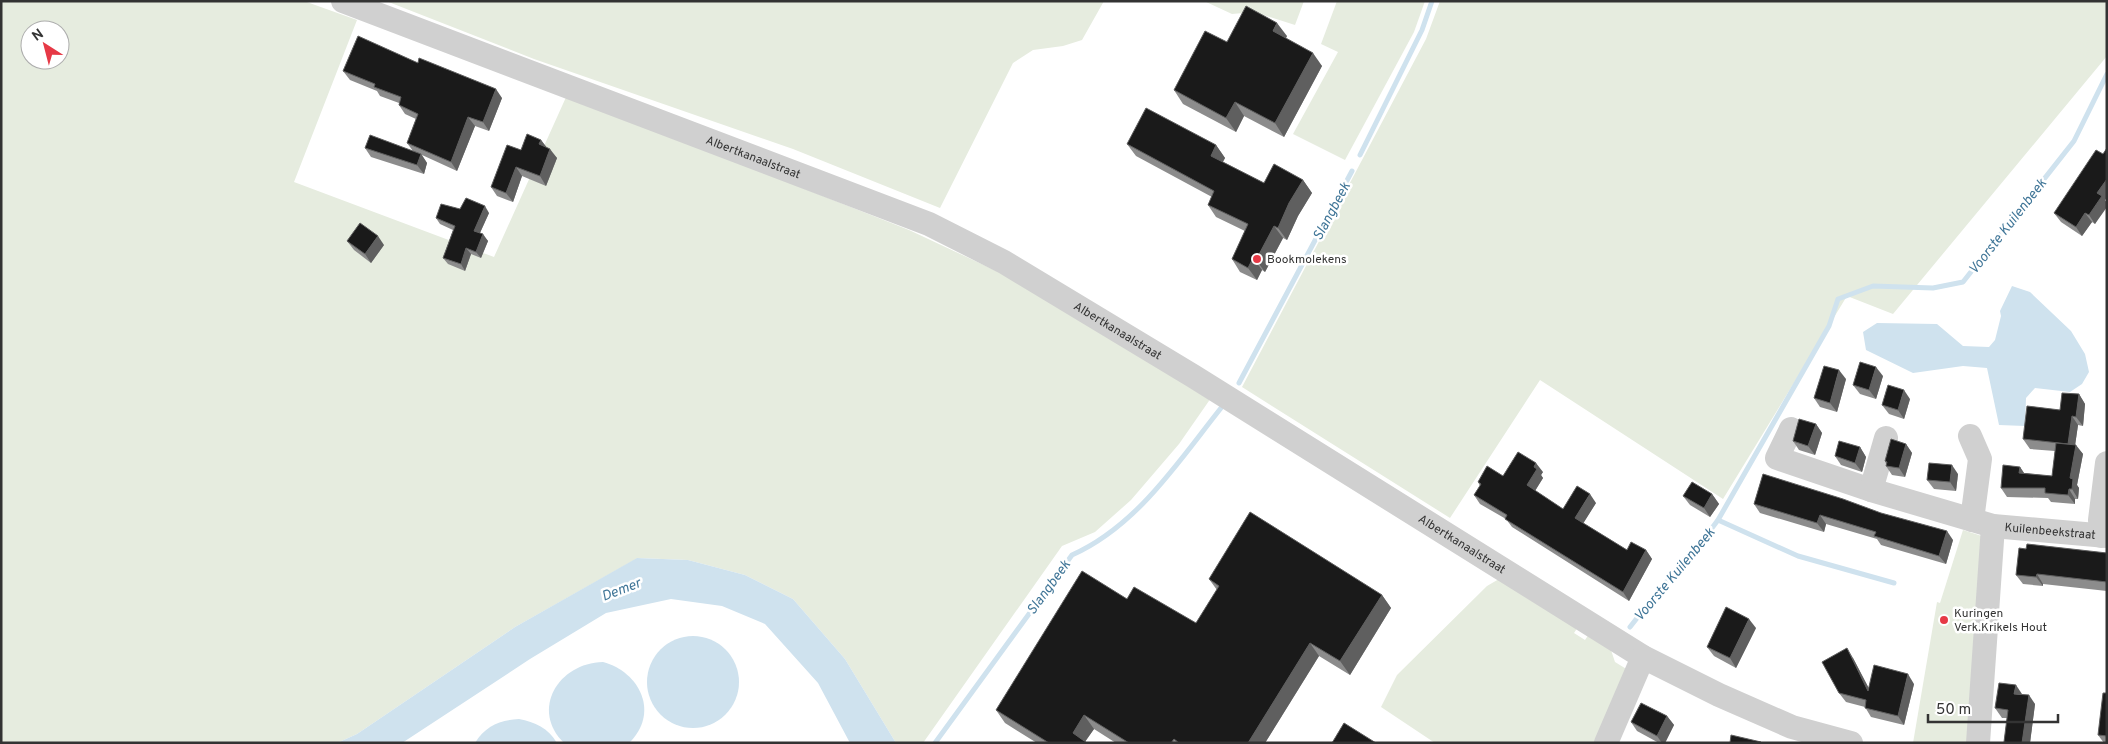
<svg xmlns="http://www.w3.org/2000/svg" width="2108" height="744" font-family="Overpass,sans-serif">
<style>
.green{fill:#e6ecdf;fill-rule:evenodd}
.water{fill:#cfe2ee}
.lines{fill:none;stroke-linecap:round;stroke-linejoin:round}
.stream{stroke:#cfe2ee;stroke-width:5}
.minor{stroke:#d0d0d0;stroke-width:24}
.wall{fill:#8c8c8c}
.shaded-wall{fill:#5f5f5f}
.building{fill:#1a1a1a;stroke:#5f5f5f}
.poi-dot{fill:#e63946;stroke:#fff;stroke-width:2}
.labels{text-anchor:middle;stroke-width:5;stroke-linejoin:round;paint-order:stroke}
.street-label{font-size:12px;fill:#333;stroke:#fff}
.poi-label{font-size:12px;fill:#333;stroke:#fff;text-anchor:start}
.water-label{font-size:14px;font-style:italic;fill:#3f7597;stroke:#fff}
</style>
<rect width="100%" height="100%" fill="#fff"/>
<!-- green -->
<g class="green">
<path d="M 1,1 L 304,1 L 357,20 L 294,182 L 494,257 L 567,95 L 909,230 L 1035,289 L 1211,398 L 1179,444 L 1131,500 L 1095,532 L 1062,546 L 923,743 L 896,743 L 845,659 L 793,599 L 745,575 L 688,560 L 638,558 L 515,627 L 357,734 L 337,743 L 1,743 ZM 30,30 L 60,30 L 60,60 L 30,60 Z"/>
<path d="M 386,1 L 1104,1 L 1082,40 L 1063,46 L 1033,50 L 1013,63 L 940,208 L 793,149 L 534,59 Z"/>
<path d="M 1204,1 L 1304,1 L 1295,25 L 1254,12 L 1232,14 Z"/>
<path d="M 1337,1 L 1425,1 L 1414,32 L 1345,160 L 1293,134 L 1338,52 L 1321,44 Z"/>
<path d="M 1440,1 L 2107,1 L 2107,56 L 1893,314 L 1847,296 L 1723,499 L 1540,380 L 1450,518 L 1242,387 L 1426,39 Z"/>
<path d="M 1963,530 L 1985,537 L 1971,743 L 1913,743 L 1937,602 L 1940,603 Z"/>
<path d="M 1499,579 L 1578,627 L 1574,633 L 1585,640 L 1589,634 L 1611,650 L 1615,662 L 1628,670 L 1600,743 L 1435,743 L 1381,707 L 1397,675 L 1487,586 Z"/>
</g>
<!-- water -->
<g class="water">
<path d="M 2012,286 L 2030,292 L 2071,331 L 2085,354 L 2089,372 L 2082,384 L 2070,392 L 2035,388 L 2026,398 L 2025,426 L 1999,425 L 1987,368 L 1963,366 L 1913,373 L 1866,350 L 1863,332 L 1877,323 L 1937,324 L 1963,346 L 1989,347 L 1995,340 L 2001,316 L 2000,311 Z"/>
<path d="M 637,558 L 688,560 L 745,575 L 793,599 L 845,659 L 896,743 L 850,743 L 818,683 L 765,624 L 722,606 L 671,599 L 606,613 L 530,659 L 402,743 L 337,743 L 357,734 L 515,627 Z"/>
<circle cx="693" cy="682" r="46"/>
<path d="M 603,662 C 640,672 660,713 629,743 L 564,743 C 530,710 558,663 603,662 Z"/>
<path d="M 519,719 C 535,722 548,728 557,743 L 475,743 C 485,726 500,720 519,719 Z"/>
</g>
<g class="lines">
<!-- stream -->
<g class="stream">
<path d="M 1360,155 L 1422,30 L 1432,1"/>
<path d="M 1239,383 L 1352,171"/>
<path d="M 1718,520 L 1798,556 L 1894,583"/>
<path d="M 1630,627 L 1663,585 L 1682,568 L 1718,520 L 1829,326 L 1838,299 L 1873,286 L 1933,288 L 1963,282 L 2074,141 L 2107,74"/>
<path d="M 935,743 L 1072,555 C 1137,526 1178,462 1221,408"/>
</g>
<!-- minor -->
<g class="minor">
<path id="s1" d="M 343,1 L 929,224 L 1004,262 L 1193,376 L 1643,657 L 1719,695 L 1792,727 L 1851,743"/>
<path id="s2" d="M 1791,429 L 1777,458 L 1871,490 L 1993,526 L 2107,536"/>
<path d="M 1970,436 L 1980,459 L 1972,520"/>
<path d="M 1871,490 L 1886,438"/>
<path d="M 2101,536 L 2100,520 L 2107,463"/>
<path d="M 1606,743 L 1643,657"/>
<path d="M 1978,743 L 1993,526"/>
</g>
</g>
<!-- wall -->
<g class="wall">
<path d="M 1287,36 L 1286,38 L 1322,66 L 1284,137 L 1244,116 L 1236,132 L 1183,104 L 1174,90 L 1227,42 Z"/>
<path d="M 418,63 L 502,98 L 489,131 L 475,126 L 457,171 L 422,155 L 427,163 L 424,174 L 371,157 L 365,148 L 413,151 L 407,143 L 416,119 L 405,114 L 399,105 L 399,103 L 380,96 L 377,91 L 350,80 L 343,71 Z"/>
<path d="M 541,140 L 546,147 L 557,158 L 546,186 L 522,176 L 513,202 L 497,196 L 491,187 L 521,150 Z"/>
<path d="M 1127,144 L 1216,145 L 1225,158 L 1223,162 L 1264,183 L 1303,180 L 1312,193 L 1298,216 L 1287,240 L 1283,238 L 1265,272 L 1262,270 L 1257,280 L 1240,272 L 1232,259 L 1245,231 L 1216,217 L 1208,205 L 1212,197 L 1136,156 Z"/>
<path d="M 2107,148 L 2107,198 L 2105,200 L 2095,224 L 2092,222 L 2082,236 L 2061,222 L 2054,213 L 2103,154 Z"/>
<path d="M 460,209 L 489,213 L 480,233 L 488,241 L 481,258 L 471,254 L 465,271 L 448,264 L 443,258 L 453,230 L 440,224 L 436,218 Z"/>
<path d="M 347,241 L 384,245 L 371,263 L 354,250 Z"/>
<path d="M 1883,376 L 1876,399 L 1860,394 L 1853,385 Z"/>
<path d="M 1846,379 L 1837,412 L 1820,407 L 1814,398 Z"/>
<path d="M 2079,394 L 2085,404 L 2083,426 L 2078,425 L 2075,445 L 2083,454 L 2077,485 L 2079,488 L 2078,499 L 2075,499 L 2075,504 L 2051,502 L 2048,498 L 2007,497 L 2001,488 L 2020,467 L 2024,473 L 2052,476 L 2055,451 L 2030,449 L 2023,439 Z"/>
<path d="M 1910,399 L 1904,419 L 1889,414 L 1882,405 Z"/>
<path d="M 1816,424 L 1822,433 L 1815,455 L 1799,450 L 1793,441 Z"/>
<path d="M 1906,444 L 1912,453 L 1905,477 L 1892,475 L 1886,466 L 1886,464 L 1885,461 Z"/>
<path d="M 1860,447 L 1866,457 L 1862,472 L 1841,465 L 1835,456 Z"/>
<path d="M 1543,472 L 1541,475 L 1543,478 L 1535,491 L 1563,509 L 1596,503 L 1583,523 L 1627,550 L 1646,550 L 1652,559 L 1629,601 L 1512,527 L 1506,519 L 1480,504 L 1474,495 L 1480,486 L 1478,482 L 1503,476 Z"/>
<path d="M 1763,474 L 1953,540 L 1946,564 L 1881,545 L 1877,539 L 1826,524 L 1824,532 L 1760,513 L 1754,504 Z"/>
<path d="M 1958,474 L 1956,491 L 1934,489 L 1927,480 Z"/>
<path d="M 1712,494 L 1719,504 L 1710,517 L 1690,505 L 1683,496 Z"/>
<path d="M 2026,549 L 2107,553 L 2107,591 L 2043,584 L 2043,586 L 2023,584 L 2016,575 Z"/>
<path d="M 1209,579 L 1382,595 L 1391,608 L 1350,675 L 1319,656 L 1265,743 L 1116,743 L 1094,729 L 1085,742 L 1087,743 L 1037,743 L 1005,723 L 996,710 L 1127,599 L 1196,623 L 1217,590 Z"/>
<path d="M 1756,628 L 1736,668 L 1714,656 L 1707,647 Z"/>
<path d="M 1853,658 L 1869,689 L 1914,684 L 1904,725 L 1871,717 L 1865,707 L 1846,702 L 1839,693 Z"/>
<path d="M 2107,693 L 2107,743 L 2104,743 L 2098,735 Z"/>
<path d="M 2022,695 L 2035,704 L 2030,743 L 2004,743 L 2004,742 L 2007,718 L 2002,718 L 1995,708 Z"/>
<path d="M 1667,716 L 1674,725 L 1665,743 L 1659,743 L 1637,731 L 1631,722 Z"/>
</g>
<!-- shaded-wall -->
<g class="shaded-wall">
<path d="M 1277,23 L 1287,36 L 1282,45 L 1273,31 Z"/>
<path d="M 1313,53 L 1322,66 L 1284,137 L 1275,123 Z"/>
<path d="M 496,89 L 502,98 L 489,131 L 483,122 Z"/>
<path d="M 1235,102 L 1244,116 L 1236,132 L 1226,118 Z"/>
<path d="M 468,117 L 475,126 L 457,171 L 451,162 Z"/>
<path d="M 541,140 L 548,149 L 539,144 Z"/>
<path d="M 1216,145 L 1225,158 L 1219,168 L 1211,156 Z"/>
<path d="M 550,149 L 557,158 L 546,186 L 540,176 Z"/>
<path d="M 421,154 L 427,163 L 424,174 L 417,165 Z"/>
<path d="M 516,167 L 522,176 L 513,202 L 506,193 Z"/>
<path d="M 2107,179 L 2107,197 L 2105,200 L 2107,203 L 2107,207 L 2095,224 L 2089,215 L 2097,193 Z"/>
<path d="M 1303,180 L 1312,193 L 1298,216 L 1287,240 L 1278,228 L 1289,203 Z"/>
<path d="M 485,206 L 489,213 L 478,237 L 474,231 Z"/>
<path d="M 2085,213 L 2092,222 L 2082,236 L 2076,227 Z"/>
<path d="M 1274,226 L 1283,238 L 1265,272 L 1256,260 Z"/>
<path d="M 483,234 L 488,241 L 481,258 L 476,252 Z"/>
<path d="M 378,236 L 384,245 L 371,263 L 365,254 Z"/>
<path d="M 466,248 L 471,254 L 465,271 L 461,264 Z"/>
<path d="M 1253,258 L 1262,270 L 1257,280 L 1248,268 Z"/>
<path d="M 1876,367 L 1883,376 L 1876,399 L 1869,390 Z"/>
<path d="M 1839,370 L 1846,379 L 1837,412 L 1830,403 Z"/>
<path d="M 1904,390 L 1910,399 L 1904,419 L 1898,410 Z"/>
<path d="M 2079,394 L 2085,404 L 2083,426 L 2076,417 Z"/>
<path d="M 2072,416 L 2078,425 L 2074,453 L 2068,444 Z"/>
<path d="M 1816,424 L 1822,433 L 1815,455 L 1808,446 Z"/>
<path d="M 1906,444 L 1912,453 L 1905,477 L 1899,468 Z"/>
<path d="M 2076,445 L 2083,454 L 2077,485 L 2079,488 L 2078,499 L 2072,489 L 2070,478 Z"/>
<path d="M 1860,447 L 1866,457 L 1862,472 L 1855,463 Z"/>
<path d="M 1536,463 L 1543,472 L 1541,475 L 1543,478 L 1533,494 L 1527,485 L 1534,467 Z"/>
<path d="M 1952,465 L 1958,474 L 1956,491 L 1950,482 Z"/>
<path d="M 2020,467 L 2026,476 L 2019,473 Z"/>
<path d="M 2069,489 L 2075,499 L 2075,504 L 2068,495 Z"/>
<path d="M 1590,494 L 1596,503 L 1581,527 L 1575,518 Z"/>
<path d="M 1712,494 L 1719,504 L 1710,517 L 1704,508 Z"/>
<path d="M 1820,515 L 1826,524 L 1824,532 L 1817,523 Z"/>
<path d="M 1947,531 L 1953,540 L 1946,564 L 1939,556 Z"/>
<path d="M 1646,550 L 1652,559 L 1629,601 L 1623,592 Z"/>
<path d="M 2037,574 L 2043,584 L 2043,586 L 2036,577 Z"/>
<path d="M 1382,595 L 1391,608 L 1350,675 L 1340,661 Z"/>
<path d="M 1749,619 L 1756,628 L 1736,668 L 1730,658 Z"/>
<path d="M 1310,643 L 1319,656 L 1265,743 L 1248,743 Z"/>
<path d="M 1847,648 L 1853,658 L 1875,700 L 1868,691 Z"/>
<path d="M 1908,674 L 1914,684 L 1904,725 L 1898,716 Z"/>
<path d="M 2016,685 L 2022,694 L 2014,694 Z"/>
<path d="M 2029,695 L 2035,704 L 2030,743 L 2022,743 Z"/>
<path d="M 1084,715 L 1094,729 L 1084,743 L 1073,733 Z"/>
<path d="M 1667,716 L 1674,725 L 1665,743 L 1662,743 L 1657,736 Z"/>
</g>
<!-- building -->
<g class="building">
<path d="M 1246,6 L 1277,23 L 1273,31 L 1313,53 L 1275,123 L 1235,102 L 1226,118 L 1174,90 L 1205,31 L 1227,42 Z"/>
<path d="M 358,36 L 418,63 L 419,58 L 496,89 L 483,122 L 468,117 L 451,162 L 407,143 L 418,114 L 399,105 L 401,97 L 374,87 L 375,84 L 343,71 Z"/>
<path d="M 1146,108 L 1216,145 L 1211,156 L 1264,183 L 1274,164 L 1303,180 L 1289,203 L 1278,228 L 1274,226 L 1256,260 L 1253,258 L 1248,268 L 1232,259 L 1248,224 L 1208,205 L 1214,191 L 1127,144 Z"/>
<path d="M 527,134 L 541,140 L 539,144 L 550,149 L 540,176 L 516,167 L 506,193 L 491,187 L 507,145 L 521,150 Z"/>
<path d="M 370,135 L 421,154 L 417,165 L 365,148 Z"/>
<path d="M 2107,148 L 2107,179 L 2097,193 L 2102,196 L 2089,215 L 2085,213 L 2076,227 L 2054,213 L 2096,150 L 2103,154 Z"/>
<path d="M 466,198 L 485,206 L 474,231 L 483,234 L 476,252 L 466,248 L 461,264 L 443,258 L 455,226 L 436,218 L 441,204 L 460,209 Z"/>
<path d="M 360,223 L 378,236 L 365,254 L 347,241 Z"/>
<path d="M 1860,362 L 1876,367 L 1869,390 L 1853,385 Z"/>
<path d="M 1824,366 L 1839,370 L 1830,403 L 1814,398 Z"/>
<path d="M 1888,385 L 1904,390 L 1898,410 L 1882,405 Z"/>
<path d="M 2062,393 L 2079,394 L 2076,417 L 2072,416 L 2068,444 L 2023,439 L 2027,406 L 2060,410 Z"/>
<path d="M 1799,419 L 1816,424 L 1808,446 L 1793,441 Z"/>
<path d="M 1891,439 L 1906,444 L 1899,468 L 1886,466 L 1887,462 L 1885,461 Z"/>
<path d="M 1839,441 L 1860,447 L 1855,463 L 1835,456 Z"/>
<path d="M 2056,443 L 2076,445 L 2070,478 L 2073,479 L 2072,489 L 2069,489 L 2068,495 L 2045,493 L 2045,488 L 2001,488 L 2003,465 L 2020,467 L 2019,473 L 2052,476 Z"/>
<path d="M 1518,452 L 1536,463 L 1534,467 L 1537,469 L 1527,485 L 1563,509 L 1577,486 L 1590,494 L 1575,518 L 1627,550 L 1631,542 L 1646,550 L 1623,592 L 1505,519 L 1507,515 L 1474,495 L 1481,484 L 1478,482 L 1487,466 L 1503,476 Z"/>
<path d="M 1929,463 L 1952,465 L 1950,482 L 1927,480 Z"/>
<path d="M 1763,474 L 1843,499 L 1881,513 L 1947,531 L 1939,556 L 1874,536 L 1876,532 L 1820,515 L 1817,523 L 1754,504 Z"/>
<path d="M 1692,482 L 1712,494 L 1704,508 L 1683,496 Z"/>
<path d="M 1250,512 L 1382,595 L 1340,661 L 1310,643 L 1248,743 L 1179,743 L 1174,739 L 1171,743 L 1129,743 L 1084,715 L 1073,733 L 1087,743 L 1049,743 L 996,710 L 1082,571 L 1127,599 L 1134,587 L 1196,623 L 1219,586 L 1209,579 Z"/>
<path d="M 2027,544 L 2107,553 L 2107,582 L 2037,574 L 2036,577 L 2016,575 L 2019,548 L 2026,549 Z"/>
<path d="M 1726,607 L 1749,619 L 1730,658 L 1707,647 Z"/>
<path d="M 1847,648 L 1868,691 L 1874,665 L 1908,674 L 1898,716 L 1865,708 L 1866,700 L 1839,693 L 1822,662 Z"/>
<path d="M 1999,683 L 2016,685 L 2014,694 L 2029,695 L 2022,743 L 2011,743 L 2004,742 L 2008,710 L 1995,708 Z"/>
<path d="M 2103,693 L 2107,693 L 2107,736 L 2098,735 Z"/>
<path d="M 1641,703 L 1667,716 L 1657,736 L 1631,722 Z"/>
<path d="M 1344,723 L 1376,743 L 1332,743 Z"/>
<path d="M 1731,735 L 1761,742 L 1761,743 L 1730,743 Z"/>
</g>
<!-- markers -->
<g class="poi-dot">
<circle cx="1257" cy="259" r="5"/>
<circle cx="1944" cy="620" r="5"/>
</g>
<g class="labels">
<!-- street labels -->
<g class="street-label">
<text dy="4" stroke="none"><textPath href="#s1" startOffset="439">Albertkanaalstraat</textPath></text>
<text dy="4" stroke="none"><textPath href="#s1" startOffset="844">Albertkanaalstraat</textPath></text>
<text dy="4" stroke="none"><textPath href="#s2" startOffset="316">Kuilenbeekstraat</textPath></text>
<text dy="4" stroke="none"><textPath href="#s1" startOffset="1249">Albertkanaalstraat</textPath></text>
</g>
<!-- poi labels -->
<g class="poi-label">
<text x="1267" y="263">Bookmolekens</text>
<text x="1954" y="617">Kuringen<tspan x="1954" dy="14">Verk.Krikels Hout</tspan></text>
</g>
<!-- water labels -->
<g class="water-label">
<text transform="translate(1331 211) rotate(-62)" y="5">Slangbeek</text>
<text transform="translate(2007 226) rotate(-52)" y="5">Voorste Kuilenbeek</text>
<text transform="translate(1674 574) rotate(-50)" y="5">Voorste Kuilenbeek</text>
<text transform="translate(1048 587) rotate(-54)" y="5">Slangbeek</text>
<text transform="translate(621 589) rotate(-21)" y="5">Demer</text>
</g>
</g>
<!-- border -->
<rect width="2108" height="744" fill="none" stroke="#333333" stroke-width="5"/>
<!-- north arrow -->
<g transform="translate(45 45) rotate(324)"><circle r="24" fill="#ffffff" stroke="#adadad"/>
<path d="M0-4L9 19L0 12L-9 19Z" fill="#e63946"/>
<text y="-8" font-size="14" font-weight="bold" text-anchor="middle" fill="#333333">N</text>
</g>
<!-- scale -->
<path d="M1928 714v8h130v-8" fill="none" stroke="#333333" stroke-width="2.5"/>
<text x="1936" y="714" font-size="15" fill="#333333" stroke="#ffffff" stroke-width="4" paint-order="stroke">50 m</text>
</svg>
